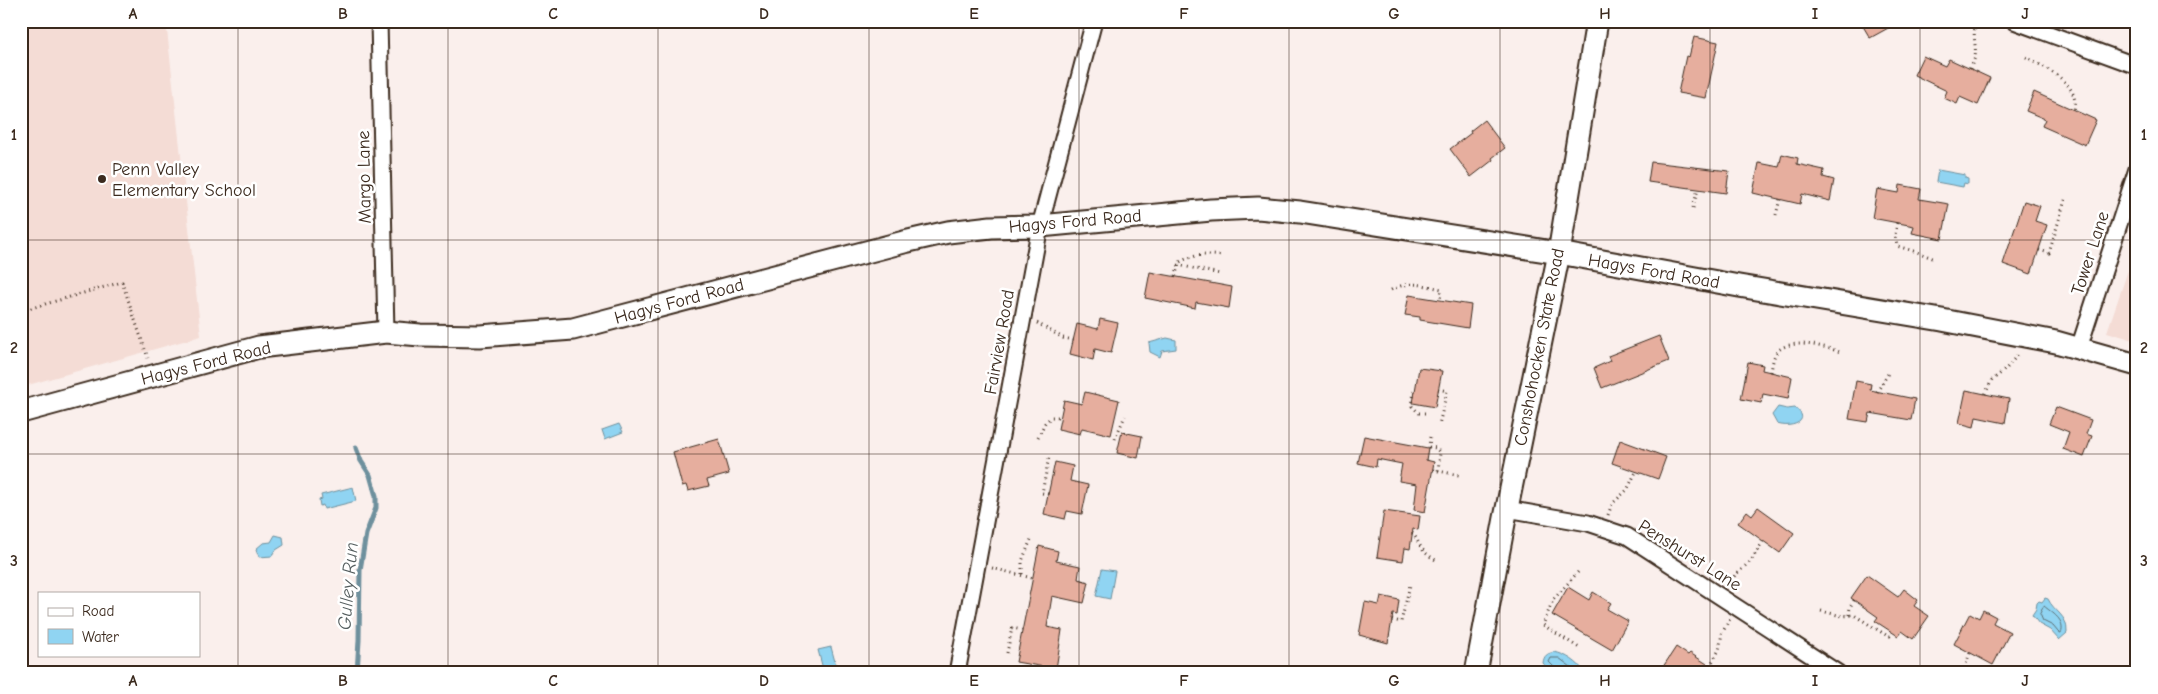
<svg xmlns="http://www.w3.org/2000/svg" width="2158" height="694" font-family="'Comic Neue',sans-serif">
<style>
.built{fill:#f4dcd5}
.water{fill:#90d4f2;stroke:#6e909d}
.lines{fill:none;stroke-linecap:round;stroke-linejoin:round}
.shore{stroke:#5d6e73;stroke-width:1}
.stream{stroke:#6e909d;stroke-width:5}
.building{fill:#e6ae9e;stroke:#3b2a1e}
.street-casing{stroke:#3b2a1e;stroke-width:19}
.secondary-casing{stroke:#3b2a1e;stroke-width:25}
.path{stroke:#3b2a1e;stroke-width:3;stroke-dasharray:1 4;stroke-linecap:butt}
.street{stroke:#fff;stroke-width:15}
.secondary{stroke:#fff;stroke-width:21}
.grid{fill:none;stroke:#3b2a1e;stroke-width:1;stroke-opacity:0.55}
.poi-dot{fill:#3b2a1e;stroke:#fff;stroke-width:2}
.labels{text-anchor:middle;stroke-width:5;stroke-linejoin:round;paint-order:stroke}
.poi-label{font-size:18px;fill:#3b2a1e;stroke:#fff;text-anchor:start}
.street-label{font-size:18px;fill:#3b2a1e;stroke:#fff}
.water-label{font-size:19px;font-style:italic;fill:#545d5e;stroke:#fff}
.neatline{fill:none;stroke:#3b2a1e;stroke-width:2}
.grid-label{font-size:16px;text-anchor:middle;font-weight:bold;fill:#3b2a1e}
</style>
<rect width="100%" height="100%" fill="#faefec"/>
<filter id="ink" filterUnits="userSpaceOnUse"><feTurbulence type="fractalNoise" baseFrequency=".02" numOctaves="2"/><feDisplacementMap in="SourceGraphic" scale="10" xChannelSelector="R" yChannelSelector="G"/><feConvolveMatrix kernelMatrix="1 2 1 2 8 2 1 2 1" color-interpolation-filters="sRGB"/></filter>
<g filter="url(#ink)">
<!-- built -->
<g class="built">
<path d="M 21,21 L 166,21 L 201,336 L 21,387 Z"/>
<path d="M 2137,244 L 2137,341 L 2107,332 Z"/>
</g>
<!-- water -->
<g class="water">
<path d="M 1938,170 L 1965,175 L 1965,178 L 1968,179 L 1968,184 L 1964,183 L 1963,187 L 1936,182 Z"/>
<path d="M 1167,338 L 1176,340 L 1176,349 L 1162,351 L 1160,357 L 1150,352 L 1149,343 Z"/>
<path d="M 1778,407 L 1787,409 L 1795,408 C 1812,420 1793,429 1777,424 L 1772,415 Z"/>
<path d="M 619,424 L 623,432 L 605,439 L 602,430 Z"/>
<path d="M 353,487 L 356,501 L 324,509 L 323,505 L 320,506 L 319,500 L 322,499 L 321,495 Z"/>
<path d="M 275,535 L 283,537 L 284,545 L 276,550 L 272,556 L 259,557 L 256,549 L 263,543 L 271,542 Z"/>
<path d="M 1102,569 L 1115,571 L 1110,599 L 1096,596 Z"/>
<path d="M 2045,598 L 2048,599 C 2054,612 2068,615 2067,633 L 2059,640 L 2050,630 L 2039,624 L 2032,615 L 2036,609 L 2037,603 L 2039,601 L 2042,602 Z"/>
<path d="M 831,647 L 838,673 L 824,673 L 818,650 Z"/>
<path d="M 1554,652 C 1566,654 1579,663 1585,673 C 1569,673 1553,677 1543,663 C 1544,655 1547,654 1554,652 Z"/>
</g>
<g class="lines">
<!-- shore -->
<g class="shore">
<path d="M 2044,606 C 2052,613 2066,620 2061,633 L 2058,632 L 2053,626 L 2043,621 L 2040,614 Z"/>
<path d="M 1556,673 L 1555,668 L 1549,662 L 1551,658 L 1559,658 L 1579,673"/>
</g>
<!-- stream -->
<path class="stream" d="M 356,448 L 361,461 L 370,475 L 376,496 L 376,508 L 366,534 L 360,570 L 359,640 L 357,673"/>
</g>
<!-- building -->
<g class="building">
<path d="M 1860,21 L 1901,21 L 1870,38 Z"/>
<path d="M 1694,37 L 1718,42 L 1706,98 L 1678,93 L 1686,56 L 1689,57 Z"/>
<path d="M 1923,56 L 1945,66 L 1949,59 L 1990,78 L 1978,105 L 1960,97 L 1957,104 L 1944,98 L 1947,91 L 1914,75 Z"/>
<path d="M 2034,92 L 2096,120 L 2085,145 L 2042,126 L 2045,119 L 2026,111 Z"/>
<path d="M 1484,120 L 1505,148 L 1492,158 L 1493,160 L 1471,177 L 1450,149 L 1471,133 L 1470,131 Z"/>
<path d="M 1782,154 L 1798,158 L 1797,164 L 1824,170 L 1823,177 L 1834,180 L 1830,201 L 1802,194 L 1800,204 L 1753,193 L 1759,163 L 1779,167 Z"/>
<path d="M 1651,162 L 1729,171 L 1726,193 L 1648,182 Z"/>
<path d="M 1900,185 L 1921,189 L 1919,199 L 1949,204 L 1942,239 L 1912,233 L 1914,226 L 1872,218 L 1877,189 L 1899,193 Z"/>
<path d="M 2024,201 L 2040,206 L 2035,221 L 2047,225 L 2031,274 L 2003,264 Z"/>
<path d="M 1150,272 L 1232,287 L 1229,308 L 1196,302 L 1195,308 L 1145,298 Z"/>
<path d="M 1409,295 L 1471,305 L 1468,328 L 1420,320 L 1420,317 L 1405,315 Z"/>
<path d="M 1100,319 L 1118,323 L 1111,353 L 1095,349 L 1093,360 L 1070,354 L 1077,324 L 1098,329 Z"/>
<path d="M 1659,336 L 1669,361 L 1602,388 L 1594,368 L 1610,361 L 1608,356 Z"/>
<path d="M 1748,362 L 1763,365 L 1762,370 L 1792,377 L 1788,399 L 1763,394 L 1761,403 L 1741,399 Z"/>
<path d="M 1419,368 L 1442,371 L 1435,407 L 1413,403 Z"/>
<path d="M 1856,381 L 1871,384 L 1870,390 L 1915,399 L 1911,420 L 1870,413 L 1868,422 L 1849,419 Z"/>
<path d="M 1966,390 L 2009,399 L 2005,423 L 1976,417 L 1974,427 L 1959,423 Z"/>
<path d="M 1085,392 L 1119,400 L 1111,435 L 1082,428 L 1080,434 L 1058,429 L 1064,400 L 1082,404 Z"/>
<path d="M 2056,407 L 2091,420 L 2086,434 L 2092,436 L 2084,457 L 2063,449 L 2069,432 L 2049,424 Z"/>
<path d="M 1122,432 L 1142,436 L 1138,458 L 1117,453 Z"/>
<path d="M 1364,436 L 1428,448 L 1426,460 L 1434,462 L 1425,512 L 1414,510 L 1417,484 L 1399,481 L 1402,464 L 1377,459 L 1376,467 L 1358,463 Z"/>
<path d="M 719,439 L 729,474 L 707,480 L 709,486 L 688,491 L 686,485 L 682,486 L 673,452 Z"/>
<path d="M 1620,440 L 1666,457 L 1658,479 L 1612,463 Z"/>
<path d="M 1055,462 L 1073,466 L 1070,481 L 1088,485 L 1082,514 L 1067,511 L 1065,519 L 1044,514 Z"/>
<path d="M 1758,507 L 1794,533 L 1780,553 L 1738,523 L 1747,511 L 1752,515 Z"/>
<path d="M 1384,511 L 1420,516 L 1418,530 L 1413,529 L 1410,549 L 1405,548 L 1403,561 L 1377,557 Z"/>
<path d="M 1039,546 L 1058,551 L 1056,561 L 1080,566 L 1078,579 L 1089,582 L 1084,603 L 1052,596 L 1047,627 L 1062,630 L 1056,669 L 1016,662 Z"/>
<path d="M 1867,575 L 1898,597 L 1904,589 L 1918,600 L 1914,606 L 1929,616 L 1913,639 L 1902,631 L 1898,636 L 1875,621 L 1878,617 L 1851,598 Z"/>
<path d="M 1568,587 L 1589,600 L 1593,592 L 1611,603 L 1607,609 L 1628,621 L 1612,650 L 1552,615 Z"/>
<path d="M 1381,596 L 1399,600 L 1397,615 L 1393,614 L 1388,643 L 1359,635 L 1365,602 L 1379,605 Z"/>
<path d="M 1983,610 L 1996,617 L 1993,623 L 2010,632 L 1993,665 L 1954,644 L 1970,613 L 1979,618 Z"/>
<path d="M 1676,647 L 1688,655 L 1690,653 L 1721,673 L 1659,673 Z"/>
</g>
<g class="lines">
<!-- street casing -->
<g class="street-casing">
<g id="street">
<path d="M 379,21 L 386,332"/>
<path d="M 2014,21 L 2137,66"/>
<path d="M 2079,348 L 2137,169"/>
<path d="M 1507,509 L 1588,523 L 1627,536 L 1838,673"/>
<path d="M 957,673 L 1040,226 L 1094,21"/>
</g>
</g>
<!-- secondary casing -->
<g class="secondary-casing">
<g id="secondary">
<path d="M 21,412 L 259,347 L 386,332 L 420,335 L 480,336 L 573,329 L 904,242 L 948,232 L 991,227 L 1040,226 L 1211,210 L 1258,208 L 1300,212 L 1559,253 L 1739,286 L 1942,320 L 2056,342 L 2137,365"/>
<path d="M 1476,673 L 1505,518 L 1559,253 L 1597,21"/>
</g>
</g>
<!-- path -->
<g class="path">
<path d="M 2026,57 C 2045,68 2081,83 2074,110"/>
<path d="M 1970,69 C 1971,65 1974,61 1975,57 C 1977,46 1971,34 1977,21"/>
<path d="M 1693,208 L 1698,189"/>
<path d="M 1776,215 L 1780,199"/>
<path d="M 1897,223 L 1895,235 L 1897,246 L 1917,252 L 1935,259"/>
<path d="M 2039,250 L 2049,253 L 2066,197"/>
<path d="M 1178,265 L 1220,274"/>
<path d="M 1175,276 L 1180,262 C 1194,254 1206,254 1223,256"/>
<path d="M 1391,290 C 1410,280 1421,285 1442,289 L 1440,300"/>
<path d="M 21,311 L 122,282 L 148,358"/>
<path d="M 1037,323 L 1063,338 L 1074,340"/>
<path d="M 1771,372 C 1772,366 1773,358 1776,353 C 1788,337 1824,346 1840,352"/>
<path d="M 1438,389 L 1447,391 L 1439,425"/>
<path d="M 1414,391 L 1412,406 L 1419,413 L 1425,413"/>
<path d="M 1877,392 L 1889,372"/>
<path d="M 1985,394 L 1992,380 L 2006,369 L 2019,353"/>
<path d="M 1038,437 L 1045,423 L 1051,417 L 1060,417"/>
<path d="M 1430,437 L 1429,447 L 1436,448 L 1440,453 L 1438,471"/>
<path d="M 1115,439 L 1125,416"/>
<path d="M 1433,470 L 1459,475"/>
<path d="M 1048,494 L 1042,493 L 1049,457"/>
<path d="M 1608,515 L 1612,504 L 1627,490 L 1636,472"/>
<path d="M 1412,533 C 1417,538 1417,541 1421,547 C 1424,553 1431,557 1437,561"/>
<path d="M 992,568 L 1032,578"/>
<path d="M 1578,572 L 1553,600 L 1543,625 L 1581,649"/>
<path d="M 1022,574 L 1022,561 L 1032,537"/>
<path d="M 1729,585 L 1735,575 L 1751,561 L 1763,541"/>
<path d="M 1821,611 L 1842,616 L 1854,615 L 1886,635 L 1890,636 L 1893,633"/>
<path d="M 1849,615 L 1850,607 L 1854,600"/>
<path d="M 1392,620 L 1401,622 L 1410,585"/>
<path d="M 1007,653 L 1012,628 L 1022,630"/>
<path d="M 1710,666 L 1719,650 L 1722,633 L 1730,619"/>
<path d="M 1963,673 L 1970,653"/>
</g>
<!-- street -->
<use href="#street" class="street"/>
<!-- secondary -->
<use href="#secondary" class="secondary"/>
</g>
</g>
<!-- grid -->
<path class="grid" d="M 238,21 L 238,673M 448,21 L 448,673M 658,21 L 658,673M 869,21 L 869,673M 1079,21 L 1079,673M 1289,21 L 1289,673M 1500,21 L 1500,673M 1710,21 L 1710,673M 1920,21 L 1920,673M 21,240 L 2137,240M 21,454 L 2137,454"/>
<!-- markers -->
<circle class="poi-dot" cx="102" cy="179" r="5"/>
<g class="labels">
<!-- poi labels -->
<g class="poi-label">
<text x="112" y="175">Penn Valley<tspan x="112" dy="21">Elementary School</tspan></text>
</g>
<!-- street labels -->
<g class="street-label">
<text transform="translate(364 177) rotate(-91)" y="6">Margo Lane</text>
<text transform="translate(1075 221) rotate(-5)" y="6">Hagys Ford Road</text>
<text transform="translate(2090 253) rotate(-72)" y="6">Tower Lane</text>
<text transform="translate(1654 271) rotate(10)" y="6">Hagys Ford Road</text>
<text transform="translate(679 301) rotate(-15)" y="6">Hagys Ford Road</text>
<text transform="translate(999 342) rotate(-80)" y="6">Fairview Road</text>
<text transform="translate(1539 347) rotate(-79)" y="6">Conshohocken State Road</text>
<text transform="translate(206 363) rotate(-14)" y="6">Hagys Ford Road</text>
<text transform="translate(1690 555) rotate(32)" y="6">Penshurst Lane</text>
</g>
<!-- water labels -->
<g class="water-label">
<text transform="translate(347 586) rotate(-85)" y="7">Gulley Run</text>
</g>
</g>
<!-- margin -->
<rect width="2158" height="694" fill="none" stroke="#fff" stroke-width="55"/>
<!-- legend -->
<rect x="38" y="592" width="162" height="65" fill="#ffffff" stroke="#b1aaa5"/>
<rect x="48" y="608" width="25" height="8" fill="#ffffff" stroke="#b1aaa5"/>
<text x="82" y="616" font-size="15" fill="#3b2a1e">Road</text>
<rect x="48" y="629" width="25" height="15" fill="#90d4f2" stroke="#b1aaa5"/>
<text x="82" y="642" font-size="15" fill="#3b2a1e">Water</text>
<rect x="28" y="28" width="2102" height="638" class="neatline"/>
<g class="grid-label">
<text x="133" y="19">A</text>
<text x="343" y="19">B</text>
<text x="553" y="19">C</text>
<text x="764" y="19">D</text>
<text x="974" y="19">E</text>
<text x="1184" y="19">F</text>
<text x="1394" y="19">G</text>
<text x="1605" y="19">H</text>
<text x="1815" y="19">I</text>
<text x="2025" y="19">J</text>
<text x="14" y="140">1</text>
<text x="2144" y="140">1</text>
<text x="14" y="353">2</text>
<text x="2144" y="353">2</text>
<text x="14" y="566">3</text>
<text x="2144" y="566">3</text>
<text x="133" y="686">A</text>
<text x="343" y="686">B</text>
<text x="553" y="686">C</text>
<text x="764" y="686">D</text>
<text x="974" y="686">E</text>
<text x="1184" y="686">F</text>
<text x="1394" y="686">G</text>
<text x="1605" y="686">H</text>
<text x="1815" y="686">I</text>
<text x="2025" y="686">J</text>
</g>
</svg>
